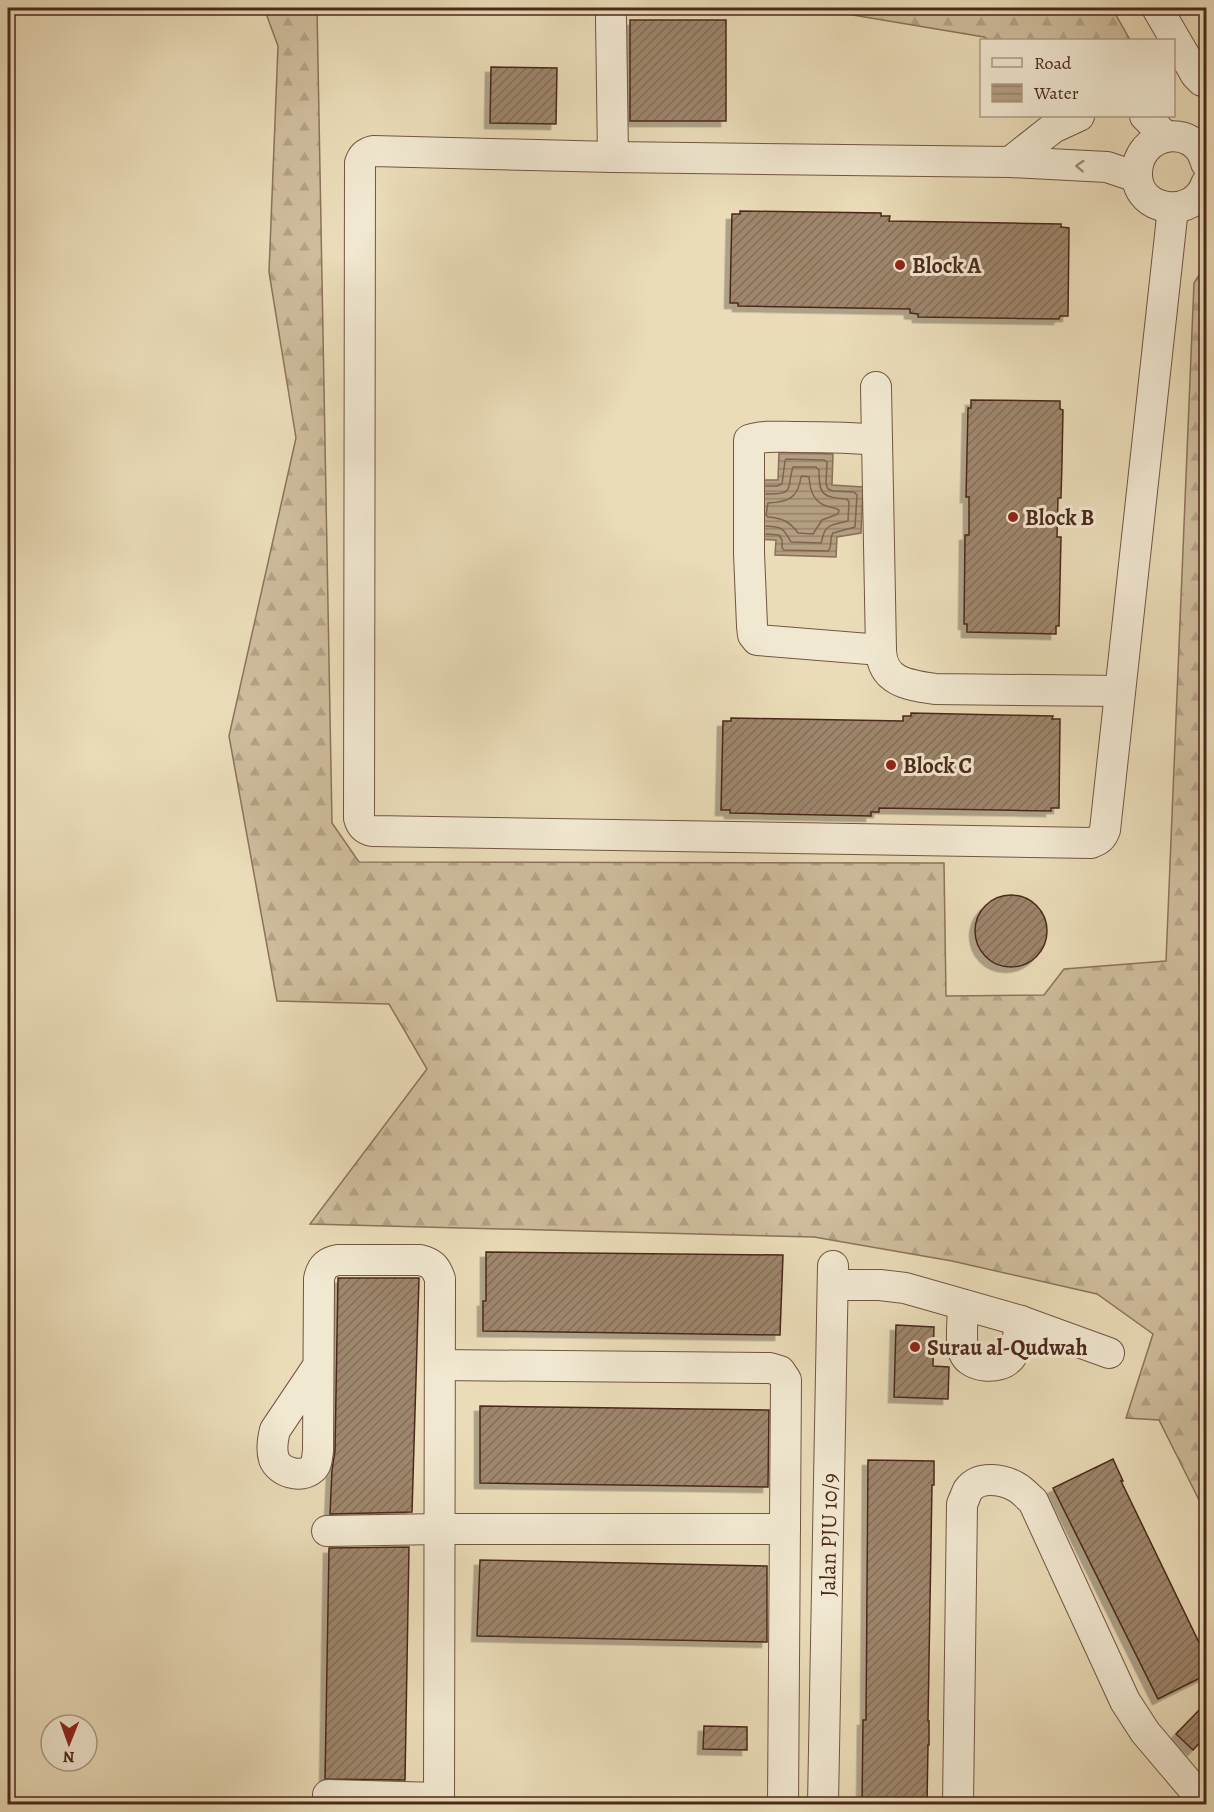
<svg xmlns="http://www.w3.org/2000/svg" width="1214" height="1812" font-family="Alegreya,serif">
<style>
.forest{fill:url(#forest-firs);stroke:#8d725c;stroke-width:1.5}
.water{fill:url(#water-rules);stroke:#8a6f58;stroke-width:1.5}
.lines{fill:none;stroke-linecap:round;stroke-linejoin:round}
.shore{stroke:#80644e;stroke-width:1.5}
.building{fill:url(#building-hatch);stroke:#4b281a;stroke-width:1.5;filter:url(#shadow)}
.minor-casing{stroke:#735542;stroke-width:32}
.minor{stroke:#f1e8d1;stroke-width:30}
.oneway{stroke:#9e8876}
.poi-dot{fill:#8f2418;stroke:#f1e8d1;stroke-width:2}
.labels{text-anchor:middle;stroke-width:6;stroke-linejoin:round;paint-order:stroke}
.poi-label{font-size:22px;font-weight:bold;fill:#4b281a;stroke:#f1e8d1;text-anchor:start}
.street-label{font-size:22px;fill:#4b281a;stroke:#f1e8d1}
</style>
<defs>
<pattern id="forest-firs" width="22" height="20" patternUnits="userSpaceOnUse" patternTransform="scale(1.5)"><rect width="22" height="20" fill="#cfbd9d"/><path d="M5 1l3.5 6h-7zM16 11l3.5 6h-7z" fill="#b3a287"/></pattern>
<pattern id="water-rules" width="6" height="5" patternUnits="userSpaceOnUse" patternTransform="scale(1.5)"><rect width="6" height="5" fill="#b49f82"/><path d="M0 2.5h6" fill="none" stroke="#94826a"/></pattern>
<pattern id="building-hatch" width="6" height="6" patternUnits="userSpaceOnUse" patternTransform="scale(1.5)"><rect width="6" height="6" fill="#9e866c"/><path d="M-1 1l2-2M0 6l6-6M5 7l2-2" fill="none" stroke="#836e58"/></pattern>
<filter id="shadow"><feDropShadow dx="-5.5" dy="5.5" stdDeviation="0" flood-color="#0004"/></filter>
</defs>
<rect width="100%" height="100%" fill="#eadcb8"/>
<filter id="stains"><feTurbulence type="fractalNoise" baseFrequency=".00333" numOctaves="4"/><feColorMatrix values="0 0 0 0 .2 0 0 0 0 .09 0 0 0 0 .02 0 0 0 .5 -.17"/></filter>
<radialGradient id="worn" r=".72"><stop offset=".6" stop-color="#630" stop-opacity="0"/><stop offset="1" stop-color="#630" stop-opacity=".3"/></radialGradient>
<!-- forest -->
<g class="forest">
<path d="M 264,8 L 317,8 L 332,823 L 359,862 L 944,863 L 946,996 L 1044,995 L 1064,969 L 1166,961 L 1194,283 L 1206,264 L 1206,1514 L 1159,1420 L 1126,1418 L 1153,1334 L 1097,1294 L 952,1261 L 814,1237 L 310,1224 L 427,1069 L 389,1004 L 277,1001 L 229,736 L 296,438 L 269,272 L 278,46 Z"/>
<path d="M 811,8 L 1112,8 L 1130,40 L 989,40 L 984,37 Z"/>
</g>
<!-- water -->
<path class="water" d="M 779,452 L 833,454 L 832,485 L 863,487 L 861,533 L 837,537 L 836,557 L 775,555 L 776,540 L 743,539 L 745,480 L 778,480 Z"/>
<g class="lines">
<!-- shore -->
<g class="shore">
<path d="M 803,476 L 809,477 C 810,490 813,501 826,506 C 831,508 835,507 839,510 L 838,514 L 822,520 L 813,534 L 798,533 C 790,522 783,518 768,517 L 766,515 L 768,503 C 787,502 798,499 801,477 Z"/>
<path d="M 766,486 L 777,486 L 782,484 L 785,461 L 786,459 L 824,460 L 827,462 L 826,484 L 828,489 L 833,491 L 854,492 L 857,495 L 855,527 L 833,533 C 829,538 833,546 828,551 L 784,550 L 782,548 L 782,540 L 779,535 L 766,534"/>
<path d="M 766,494 C 797,495 786,487 793,467 L 816,467 L 819,470 C 819,495 822,497 847,499 L 849,502 L 848,521 C 839,524 828,523 824,533 C 823,536 822,540 821,543 L 791,542 C 783,528 783,527 766,526"/>
</g>
</g>
<!-- building -->
<g class="building">
<rect x="630" y="20" width="96" height="101"/>
<path d="M 491,67 L 557,68 L 556,124 L 490,123 Z"/>
<path d="M 740,211 L 881,213 L 881,216 L 890,216 L 889,221 L 1061,224 L 1061,227 L 1069,228 L 1068,316 L 1060,316 L 1059,319 L 918,317 L 918,314 L 910,313 L 910,309 L 738,306 L 738,303 L 730,303 L 731,254 L 732,214 L 740,214 Z"/>
<path d="M 971,400 L 1060,401 L 1060,409 L 1063,410 L 1062,462 L 1061,498 L 1058,498 L 1057,537 L 1061,537 L 1059,626 L 1056,626 L 1056,634 L 967,632 L 967,624 L 964,624 L 965,535 L 969,535 L 969,497 L 966,497 L 968,408 L 971,408 Z"/>
<path d="M 911,713 L 1053,716 L 1052,719 L 1060,719 L 1059,808 L 1051,808 L 1051,811 L 879,808 L 879,812 L 871,812 L 871,816 L 730,813 L 730,810 L 721,810 L 723,721 L 731,721 L 731,718 L 903,721 L 903,716 L 911,716 Z"/>
<circle cx="1011" cy="931" r="36"/>
<path d="M 486,1252 L 783,1255 L 780,1335 L 483,1331 L 483,1301 L 486,1301 Z"/>
<path d="M 338,1278 L 419,1278 L 412,1512 L 330,1514 L 332,1470 L 335,1451 Z"/>
<path d="M 896,1325 L 934,1327 L 933,1366 L 949,1367 L 948,1399 L 894,1397 Z"/>
<path d="M 480,1406 L 769,1410 L 768,1487 L 480,1483 Z"/>
<path d="M 1113,1459 L 1123,1481 L 1121,1481 L 1206,1657 L 1206,1675 L 1158,1699 L 1053,1488 Z"/>
<path d="M 868,1460 L 934,1461 L 934,1485 L 932,1485 L 928,1721 L 929,1721 L 929,1745 L 928,1745 L 927,1804 L 862,1804 L 863,1720 L 866,1720 Z"/>
<path d="M 409,1547 L 405,1780 L 325,1779 L 329,1548 Z"/>
<path d="M 480,1560 L 767,1566 L 767,1642 L 477,1636 Z"/>
<path d="M 1206,1703 L 1206,1736 L 1193,1750 L 1176,1734 Z"/>
<path d="M 704,1726 L 747,1727 L 747,1750 L 703,1749 Z"/>
</g>
<g class="lines">
<!-- minor casing -->
<g class="minor-casing">
<g id="minor">
<path d="M 1157,8 L 1196,75 L 1202,81 L 1206,81"/>
<path d="M 611,18 L 613,157"/>
<path d="M 1145,116 L 1165,136"/>
<path d="M 1010,162 L 1053,128 L 1079,116"/>
<path d="M 1206,163 C 1196,121 1136,131 1137,175 C 1138,213 1194,219 1206,184"/>
<path d="M 1137,177 L 1107,167 L 1010,162 L 613,157 L 373,151 C 365,153 362,156 360,163 L 359,818 C 361,826 364,829 372,831 L 1091,843 C 1099,840 1102,838 1105,830 L 1173,208"/>
<path d="M 876,387 L 881,650 C 882,682 908,685 935,689 L 1120,691"/>
<path d="M 877,440 C 850,437 823,437 796,437 C 781,437 763,435 749,440 L 749,553 L 752,626 L 753,635 L 757,640 L 881,650"/>
<path d="M 833,1285 L 880,1285 L 905,1288 L 1021,1321 L 1109,1353"/>
<path d="M 963,1305 C 963,1318 960,1341 964,1353 C 970,1368 1000,1370 1010,1358 C 1018,1349 1018,1332 1021,1321"/>
<path d="M 440,1365 L 770,1368 L 780,1371 L 786,1380 L 783,1804"/>
<path d="M 318,1366 L 275,1430 C 273,1438 271,1450 274,1459 C 279,1472 301,1479 312,1469 C 317,1465 317,1458 318,1451 L 319,1279 C 321,1268 326,1262 338,1260 L 420,1260 C 432,1263 436,1267 440,1279 L 439,1804"/>
<path d="M 327,1531 L 439,1529 L 785,1529"/>
<path d="M 328,1795 L 439,1798"/>
<path d="M 823,1804 L 833,1266"/>
<path d="M 958,1804 L 962,1504 C 964,1500 966,1494 968,1490 C 979,1475 1004,1479 1018,1488 C 1023,1491 1028,1497 1033,1501 L 1125,1701 L 1145,1732 L 1206,1804"/>
</g>
</g>
<!-- minor -->
<use href="#minor" class="minor"/>
</g>
<!-- one-way arrows -->
<defs><path id="oneway-chevron" d="M-2-3.5L2.5 0L-2 3.5" fill="none" stroke-width="1.6" stroke-linecap="round" stroke-linejoin="round" transform="scale(1.5)"/></defs>
<use class="oneway" href="#oneway-chevron" transform="translate(1080 166) rotate(-177)"/>
<!-- markers -->
<g class="poi-dot">
<circle cx="900" cy="265" r="6"/>
<circle cx="1013" cy="517" r="6"/>
<circle cx="891" cy="765" r="6"/>
<circle cx="915" cy="1347" r="6"/>
</g>
<g class="labels">
<!-- poi labels -->
<g class="poi-label">
<text x="912" y="273">Block A</text>
<text x="1025" y="525">Block B</text>
<text x="903" y="773">Block C</text>
<text x="927" y="1355">Surau al-Qudwah</text>
</g>
<!-- street labels -->
<g class="street-label">
<text transform="translate(828 1535) rotate(-89)" y="8">Jalan PJU 10/9</text>
</g>
</g>
<!-- margin -->
<rect width="1214" height="1812" fill="none" stroke="#eadcb8" stroke-width="30"/>
<rect x="9" y="9" width="1196" height="1794" fill="none" stroke="#4b281a" stroke-width="3"/>
<rect x="15" y="15" width="1184" height="1782" fill="none" stroke="#4b281a" stroke-width="1.5"/>
<!-- legend -->
<rect x="980" y="39" width="195" height="78" fill="#f1e8d1" stroke="#af9b88" stroke-width="1.5"/>
<rect x="992" y="58" width="30" height="9" fill="#f1e8d1" stroke="#af9b88" stroke-width="1.5"/>
<text x="1034" y="69" font-size="18" fill="#4b281a">Road</text>
<rect x="992" y="84" width="30" height="18" fill="url(#water-rules)" stroke="#af9b88" stroke-width="1.5"/>
<text x="1034" y="99" font-size="18" fill="#4b281a">Water</text>
<!-- north arrow -->
<g transform="translate(69 1743) rotate(181)"><circle r="28" fill="#f1e8d1" stroke="#af9b88" stroke-width="1.5"/>
<path d="M0-4.5L10 22L0 15L-10 22Z" fill="#8f2418"/>
<text y="-9" font-size="16" font-weight="bold" text-anchor="middle" fill="#4b281a">N</text>
</g>
<rect width="100%" height="100%" filter="url(#stains)"/>
<rect width="100%" height="100%" fill="url(#worn)"/>
</svg>
